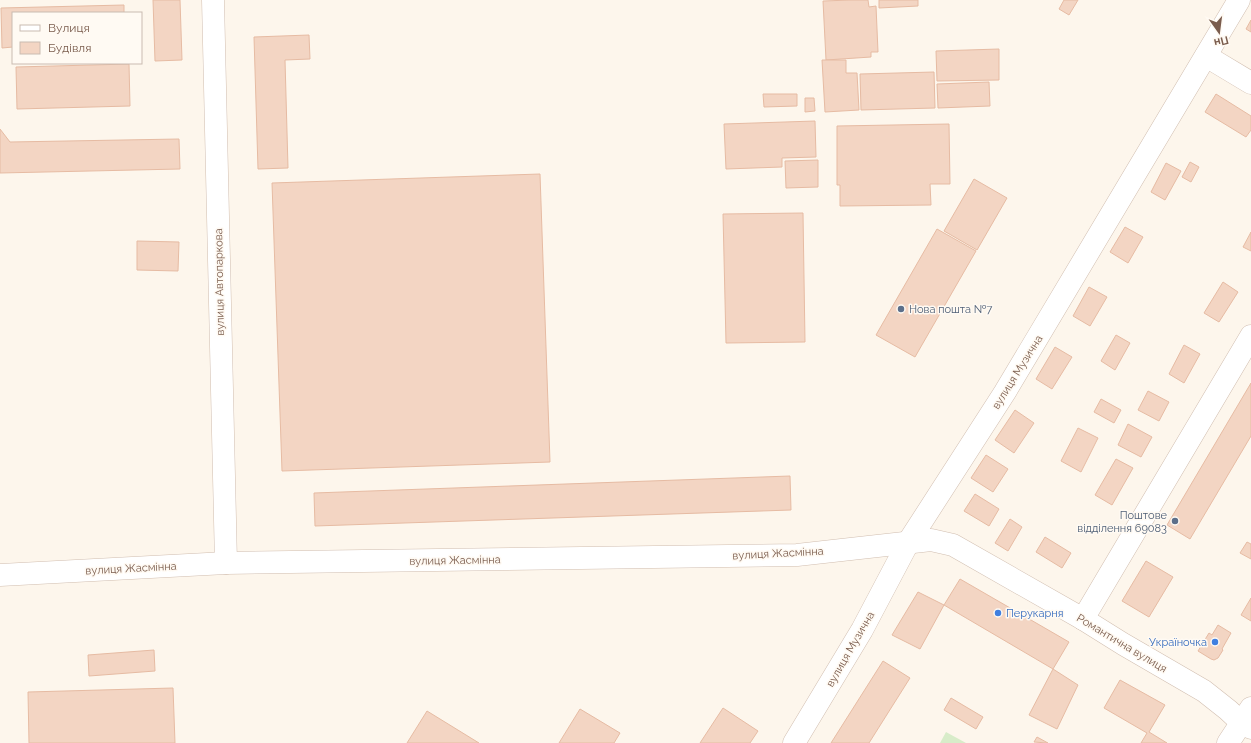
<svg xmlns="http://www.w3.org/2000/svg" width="1251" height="743" font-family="Raleway,sans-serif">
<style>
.green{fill:#d8ecc9}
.building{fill:#f3d5c3;stroke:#e6bba3}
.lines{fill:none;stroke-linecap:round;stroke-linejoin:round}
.minor-casing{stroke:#d1beb0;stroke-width:23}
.minor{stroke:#fff;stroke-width:22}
.service-dot{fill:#5c6f8a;stroke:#fffaf3;stroke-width:1.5}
.shop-dot{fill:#3f7fe0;stroke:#fffaf3;stroke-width:1.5}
.labels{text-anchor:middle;stroke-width:3;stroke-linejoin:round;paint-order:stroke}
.street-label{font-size:11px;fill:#7a5c4d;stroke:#fffaf3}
.service-label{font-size:11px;fill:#4e5e75;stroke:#fffaf3;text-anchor:start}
.shop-label{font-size:11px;fill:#366cbe;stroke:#fffaf3;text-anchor:start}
</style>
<rect width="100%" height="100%" fill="#fdf6ec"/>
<!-- green -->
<path class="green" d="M 946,732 L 966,743 L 940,743 Z"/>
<!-- building -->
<g class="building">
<path d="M 153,0 L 180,0 L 182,60 L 155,61 Z"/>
<path d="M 851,0 L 868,0 L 869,7 L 876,6 L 878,52 L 871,52 L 871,57 L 826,60 L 823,1 Z"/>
<path d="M 879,0 L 918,0 L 918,6 L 879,8 Z"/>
<path d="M 1064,0 L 1078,0 L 1069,15 L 1059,9 Z"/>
<path d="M 124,5 L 124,13 L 13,13 L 13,47 L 2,48 L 1,8 Z"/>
<path d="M 1251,20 L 1251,32 L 1246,29 Z"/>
<path d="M 309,35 L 310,59 L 285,60 L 288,168 L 258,169 L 254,37 Z"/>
<path d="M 999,49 L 999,80 L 937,81 L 936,51 Z"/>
<path d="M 822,60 L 846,60 L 846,73 L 857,73 L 859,110 L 825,112 Z"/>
<path d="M 129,64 L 130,106 L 17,109 L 16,67 Z"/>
<path d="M 934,72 L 935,108 L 861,110 L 860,74 Z"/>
<path d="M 989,82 L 990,106 L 938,108 L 937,84 Z"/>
<path d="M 763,94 L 797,94 L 797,106 L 764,107 Z"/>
<path d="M 1216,94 L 1251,116 L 1251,130 L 1246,137 L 1205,112 Z"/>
<path d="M 805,98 L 814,98 L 815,111 L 805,112 Z"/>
<path d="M 815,121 L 816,157 L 782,158 L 782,167 L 726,169 L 724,124 Z"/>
<path d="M 949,124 L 950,184 L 930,184 L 931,205 L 840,206 L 840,185 L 837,185 L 837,126 Z"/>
<path d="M 0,129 L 10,142 L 179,139 L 180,169 L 0,173 Z"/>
<path d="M 818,160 L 818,187 L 786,188 L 785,161 Z"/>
<path d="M 1190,162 L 1199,167 L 1191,182 L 1182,177 Z"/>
<path d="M 1166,163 L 1181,171 L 1165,200 L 1151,192 Z"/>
<path d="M 540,174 L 550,462 L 282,471 L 272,183 Z"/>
<path d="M 974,179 L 1007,198 L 977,250 L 944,231 Z"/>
<path d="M 803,213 L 805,342 L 726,343 L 723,214 Z"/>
<path d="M 1125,227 L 1143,237 L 1128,263 L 1110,252 Z"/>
<path d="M 937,229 L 976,251 L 915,357 L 876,335 Z"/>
<path d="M 1251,232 L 1251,251 L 1243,247 Z"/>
<path d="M 137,241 L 179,242 L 178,271 L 137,270 Z"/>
<path d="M 1223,282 L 1238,292 L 1219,322 L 1204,313 Z"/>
<path d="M 1089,287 L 1107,297 L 1090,326 L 1073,316 Z"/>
<path d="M 1116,335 L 1130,343 L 1115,370 L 1101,361 Z"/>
<path d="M 1184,345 L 1200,354 L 1184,383 L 1169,374 Z"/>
<path d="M 1055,347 L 1072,357 L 1052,389 L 1036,379 Z"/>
<path d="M 1251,383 L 1251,436 L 1190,539 L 1167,525 Z"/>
<path d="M 1148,391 L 1169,402 L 1159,421 L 1138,410 Z"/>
<path d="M 1101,399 L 1121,410 L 1114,423 L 1094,412 Z"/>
<path d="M 1015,410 L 1034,423 L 1014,453 L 995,440 Z"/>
<path d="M 1128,424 L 1152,437 L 1141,457 L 1118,445 Z"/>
<path d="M 1078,428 L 1098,438 L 1081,472 L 1061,461 Z"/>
<path d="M 986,455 L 1008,469 L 993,492 L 971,478 Z"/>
<path d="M 1116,459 L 1133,468 L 1112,505 L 1095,495 Z"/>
<path d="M 790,476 L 791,510 L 315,526 L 314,493 Z"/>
<path d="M 975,494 L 999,509 L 989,526 L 964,511 Z"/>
<path d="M 1010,519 L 1022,527 L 1008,551 L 995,543 Z"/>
<path d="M 1045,537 L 1071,553 L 1062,568 L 1036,552 Z"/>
<path d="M 1247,542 L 1251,544 L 1251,559 L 1240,553 Z"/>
<path d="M 1146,561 L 1173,577 L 1149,617 L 1122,601 Z"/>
<path d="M 960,579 L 1069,642 L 1053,669 L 944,605 Z"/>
<path d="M 918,592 L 944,605 L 920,649 L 892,635 Z"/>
<path d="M 1251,598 L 1251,621 L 1241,615 Z"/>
<path d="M 1218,625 L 1231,633 L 1222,649 L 1223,650 L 1218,658 L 1214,660 L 1211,659 L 1198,651 L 1209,633 L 1212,635 Z"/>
<path d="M 154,650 L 155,671 L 89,676 L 88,655 Z"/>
<path d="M 883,661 L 910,678 L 869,743 L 831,743 Z"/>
<path d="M 1053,669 L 1078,685 L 1057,729 L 1029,715 Z"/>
<path d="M 1120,680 L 1165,705 L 1149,732 L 1167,743 L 1141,743 L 1147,733 L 1104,708 Z"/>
<path d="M 173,688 L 175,743 L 29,743 L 28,692 Z"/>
<path d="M 951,698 L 983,717 L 976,729 L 944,710 Z"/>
<path d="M 723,708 L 758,731 L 750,743 L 700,743 Z"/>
<path d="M 580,709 L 620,733 L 614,743 L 559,743 Z"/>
<path d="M 427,711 L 479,743 L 407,743 Z"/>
<path d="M 1037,737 L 1048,743 L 1047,743 L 1034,742 Z"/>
</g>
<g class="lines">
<!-- minor casing -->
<g class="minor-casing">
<g id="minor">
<path d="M 213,0 L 226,563"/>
<path d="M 1206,56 L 1251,83"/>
<path d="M 0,575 L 226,563 L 797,555 L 931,540 L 953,545 L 1083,619 L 1123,644 L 1204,691 L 1228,710 L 1242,723 L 1251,728"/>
<path d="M 1083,619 L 1251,336"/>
<path d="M 794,743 L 862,630 L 909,541 L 1005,392 L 1239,0"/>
<path d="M 1228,743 L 1251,708"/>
</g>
</g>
<!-- minor -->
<use href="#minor" class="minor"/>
</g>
<!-- markers -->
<g class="service-dot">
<circle cx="901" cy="309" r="4"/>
<circle cx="1175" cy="521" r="4"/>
</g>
<g class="shop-dot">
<circle cx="998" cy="613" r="4"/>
<circle cx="1215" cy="642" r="4"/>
</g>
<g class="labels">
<!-- street labels -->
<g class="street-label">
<text transform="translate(219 282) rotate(-91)" y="4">вулиця Автопаркова</text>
<text transform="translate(1017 372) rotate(-58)" y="4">вулиця Музична</text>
<text transform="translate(778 553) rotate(-3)" y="4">вулиця Жасмінна</text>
<text transform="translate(455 560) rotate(-1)" y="4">вулиця Жасмінна</text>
<text transform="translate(131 568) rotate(-3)" y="4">вулиця Жасмінна</text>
<text transform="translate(1122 643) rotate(31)" y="4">Романтична вулиця</text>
<text transform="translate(850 649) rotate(-60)" y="4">вулиця Музична</text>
</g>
<!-- service labels -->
<g class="service-label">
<text x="909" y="313">Нова пошта №7</text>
<text x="1167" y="519" text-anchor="end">Поштове<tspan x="1167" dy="13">відділення 69083</tspan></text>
</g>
<!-- shop labels -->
<g class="shop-label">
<text x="1006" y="617">Перукарня</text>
<text x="1207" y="646" text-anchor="end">Україночка</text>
</g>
</g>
<!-- legend -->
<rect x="12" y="12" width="130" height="52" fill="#fffaf3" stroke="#cabbb1"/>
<rect x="20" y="25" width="20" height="6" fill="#ffffff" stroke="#cabbb1"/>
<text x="48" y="32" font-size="12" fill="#7a5c4d">Вулиця</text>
<rect x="20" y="42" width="20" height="12" fill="#f3d5c3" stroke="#cabbb1"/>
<text x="48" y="52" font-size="12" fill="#7a5c4d">Будівля</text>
<!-- north arrow -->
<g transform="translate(1219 32) rotate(166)" stroke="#fffaf3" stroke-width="3" paint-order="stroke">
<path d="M0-3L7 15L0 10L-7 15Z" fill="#7a5c4d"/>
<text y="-6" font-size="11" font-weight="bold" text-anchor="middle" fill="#7a5c4d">Пн</text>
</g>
</svg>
